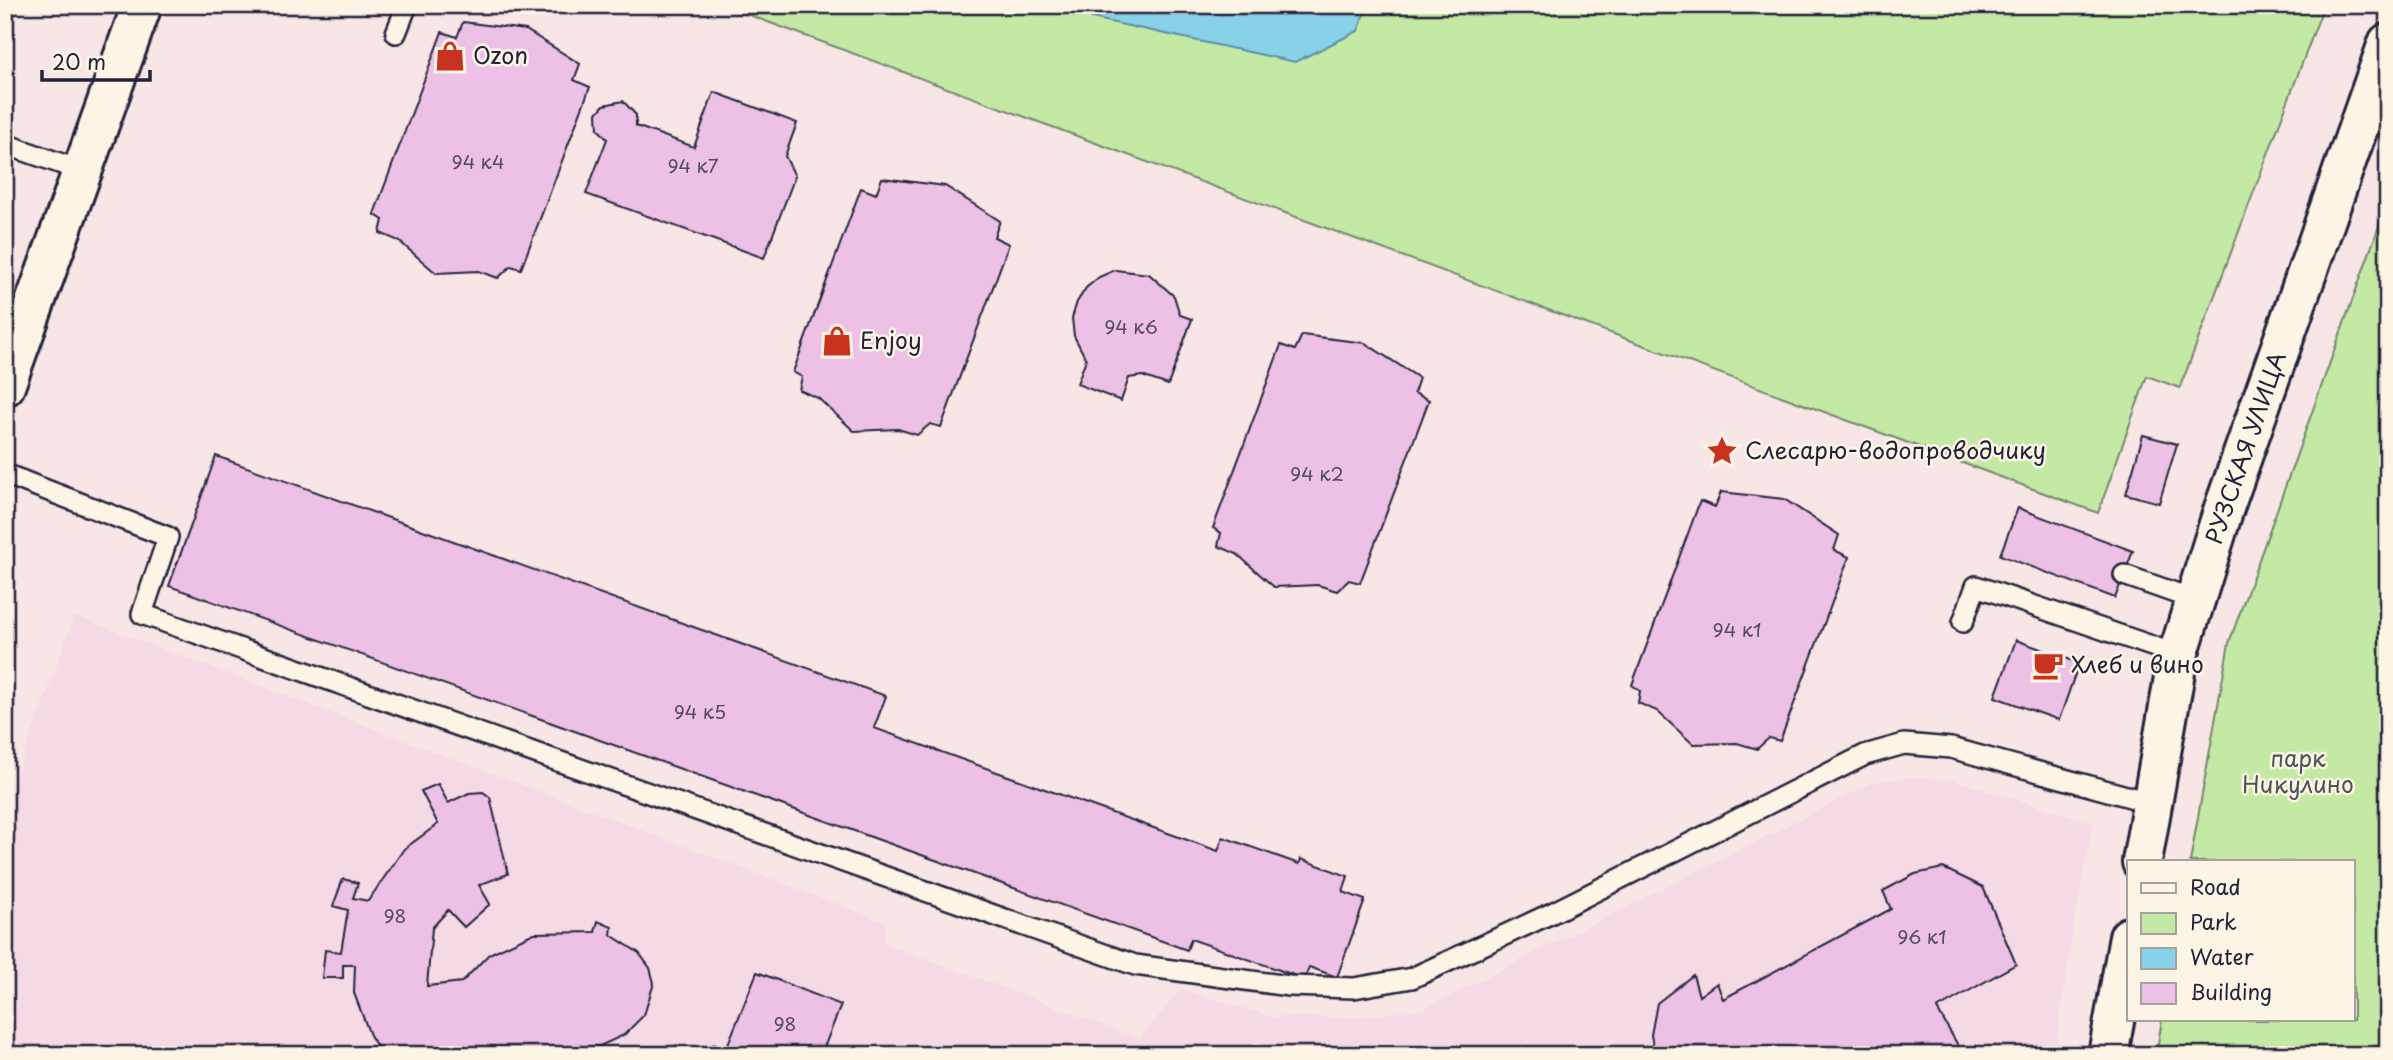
<svg xmlns="http://www.w3.org/2000/svg" width="2393" height="1060" font-family="'Playpen Sans',sans-serif">
<style>
.built{fill:#f5dae5}
.green{fill:#c4e9a4;stroke:#738670;stroke-width:2}
.water{fill:#87d2e8;stroke:#5f8ca3;stroke-width:2}
.building{fill:#edc1e6;stroke:#22223b;stroke-width:2}
.lines{fill:none;stroke-linecap:round;stroke-linejoin:round}
.service-casing{stroke:#22223b;stroke-width:24}
.tertiary-casing{stroke:#22223b;stroke-width:44}
.service{stroke:#fcf5e5;stroke-width:19}
.tertiary{stroke:#fcf5e5;stroke-width:38}
.labels{text-anchor:middle;stroke-width:5;stroke-linejoin:round;paint-order:stroke}
.number-label{font-size:19px;fill:#554a66}
.poi-label{font-size:23px;fill:#22223b;stroke:#fcf5e5;text-anchor:start}
.street-label{font-size:23px;fill:#22223b;stroke:#fcf5e5}
.park-label{font-size:23px;fill:#4a5455;stroke:#fcf5e5}
</style>
<rect width="100%" height="100%" fill="#f8e5e5"/>
<filter id="ink" filterUnits="userSpaceOnUse"><feTurbulence type="fractalNoise" baseFrequency=".0143" numOctaves="2"/><feDisplacementMap in="SourceGraphic" scale="14" xChannelSelector="R" yChannelSelector="G"/><feConvolveMatrix kernelMatrix="1 2 1 2 8 2 1 2 1" color-interpolation-filters="sRGB"/></filter>
<g filter="url(#ink)">
<!-- built -->
<path class="built" d="M 75,616 L 885,922 L 884,943 L 1140,1039 L 1181,989 L 1272,1017 L 1357,1017 L 1424,1009 L 1872,783 L 1912,777 L 1953,780 L 2093,823 L 2072,933 L 2055,1055 L 5,1055 L 5,806 Z"/>
<!-- green -->
<g class="green">
<path d="M 722,5 L 2324,5 L 2180,388 L 2147,376 L 2098,513 Z"/>
<path d="M 2388,201 L 2388,1055 L 2156,1055 L 2162,1020 L 2353,1020 L 2353,862 L 2190,862 L 2229,643 Z"/>
</g>
<!-- water -->
<path class="water" d="M 1081,5 L 1367,5 L 1358,31 L 1295,62 L 1092,18 Z"/>
<!-- building -->
<g class="building">
<path d="M 463,22 L 526,30 L 580,64 L 574,80 L 590,87 L 521,269 L 511,266 L 498,278 L 479,271 L 436,273 L 399,241 L 380,233 L 383,220 L 374,214 L 442,32 L 457,37 Z"/>
<path d="M 714,92 L 797,123 L 785,156 L 795,176 L 764,258 L 586,194 L 607,139 L 598,129 L 597,113 L 604,105 L 623,101 L 636,115 L 636,126 L 694,147 Z"/>
<path d="M 882,178 L 945,186 L 1000,221 L 994,237 L 1009,244 L 941,427 L 930,424 L 917,435 L 898,429 L 854,431 L 818,398 L 799,390 L 802,377 L 793,372 L 861,188 L 876,194 Z"/>
<path d="M 1115,270 L 1149,274 L 1174,296 L 1180,315 L 1192,319 L 1168,385 L 1142,376 L 1129,378 L 1121,401 L 1077,384 L 1086,359 L 1074,336 L 1072,318 L 1077,302 L 1086,288 L 1099,277 Z"/>
<path d="M 1302,335 L 1365,343 L 1419,378 L 1414,393 L 1429,400 L 1360,583 L 1349,580 L 1337,591 L 1318,585 L 1274,587 L 1237,554 L 1218,546 L 1221,533 L 1213,528 L 1281,345 L 1295,350 Z"/>
<path d="M 2143,435 L 2177,444 L 2159,503 L 2126,494 Z"/>
<path d="M 216,456 L 886,696 L 874,728 L 1218,851 L 1223,837 L 1299,864 L 1301,859 L 1348,876 L 1343,892 L 1365,900 L 1337,977 L 1309,967 L 1305,979 L 1191,939 L 1187,950 L 169,586 Z"/>
<path d="M 1721,492 L 1784,499 L 1839,535 L 1834,550 L 1849,557 L 1780,741 L 1769,738 L 1757,749 L 1737,743 L 1693,744 L 1657,711 L 1638,703 L 1640,691 L 1632,685 L 1700,501 L 1715,507 Z"/>
<path d="M 2018,508 L 2133,551 L 2115,598 L 2000,555 Z"/>
<path d="M 2016,640 L 2079,663 L 2059,720 L 1995,697 Z"/>
<path d="M 438,784 L 448,803 L 469,793 L 483,792 L 490,797 L 508,874 L 479,885 L 490,904 L 464,927 L 448,910 L 432,928 L 427,986 L 462,982 L 489,954 L 534,933 L 595,932 L 598,921 L 612,927 L 611,935 L 639,953 L 650,968 L 654,983 L 644,1015 L 624,1035 L 580,1055 L 382,1055 L 370,1035 L 354,993 L 355,965 L 343,965 L 343,978 L 322,978 L 325,950 L 341,952 L 348,910 L 333,906 L 343,879 L 358,883 L 353,898 L 368,901 L 404,849 L 438,824 L 421,791 Z"/>
<path d="M 1943,868 L 1983,887 L 2016,964 L 1937,1009 L 1963,1054 L 1655,1055 L 1651,1035 L 1657,1003 L 1693,975 L 1699,996 L 1717,983 L 1723,999 L 1891,909 L 1883,891 L 1915,874 Z"/>
<path d="M 757,972 L 841,1005 L 821,1055 L 710,1055 L 714,1044 L 726,1049 Z"/>
</g>
<g class="lines">
<!-- service casing -->
<g class="service-casing">
<g id="service">
<path d="M 396,33 L 407,5"/>
<path d="M 5,144 L 82,171"/>
<path d="M 5,474 L 168,537 L 142,614 L 1135,965 L 1289,986 L 1354,988 L 1412,978 L 1552,913 L 1865,755 L 1904,744 L 1951,748 L 2152,803"/>
<path d="M 2124,575 L 2195,600"/>
<path d="M 1963,622 L 1976,586 L 2178,655"/>
</g>
</g>
<!-- tertiary casing -->
<g class="tertiary-casing">
<g id="tertiary">
<path d="M 5,386 L 142,5"/>
<path d="M 2142,862 L 2178,655 L 2224,508 L 2388,43"/>
<path d="M 2108,1055 L 2129,937"/>
</g>
</g>
<!-- service -->
<use href="#service" class="service"/>
<!-- tertiary -->
<use href="#tertiary" class="tertiary"/>
</g>
</g>
<!-- icons -->
<defs>
<g id="shop-bare" transform="scale(2.415)"><path d="M-5-2.5h2.3a2.7 3.5 0 0 1 5.4 0H5L5.5 6h-11ZM-1.5-2.5h3a1.5 2.3 0 0 0-3 0Z" fill="#c8321e" stroke="#fcf5e5" stroke-width="2.5" paint-order="stroke"/></g>
<g id="sight-bare" transform="scale(2.415)"><path d="M0-6L1.8-2.2L6-1.7L2.9 1.2L3.7 5.4L0 3.3L-3.7 5.4L-2.9 1.2L-6-1.7L-1.8-2.2Z" fill="#c8321e" stroke="#fcf5e5" stroke-width="2.5" paint-order="stroke"/></g>
<g id="cafe-bare" transform="scale(2.415)"><path d="M-5.5-4.5H6V0H3Q3 3.5 0 3.5H-2.5Q-5.5 3.5-5.5 0ZM3-3.2v2h1.7v-2ZM-6 4.5H4V6H-6Z" fill="#c8321e" stroke="#fcf5e5" stroke-width="2.5" paint-order="stroke"/></g>
</defs>
<g fill-rule="evenodd">
<use href="#shop-bare" x="450" y="56"/>
<use href="#shop-bare" x="837" y="341"/>
<use href="#sight-bare" x="1722" y="451"/>
<use href="#cafe-bare" x="2048" y="665"/>
</g>
<g class="labels">
<!-- number labels -->
<g class="number-label">
<text x="478" y="169">94 к4</text>
<text x="693" y="173">94 к7</text>
<text x="1131" y="334">94 к6</text>
<text x="1317" y="481">94 к2</text>
<text x="1737" y="637">94 к1</text>
<text x="700" y="719">94 к5</text>
<text x="395" y="923">98</text>
<text x="1922" y="944">96 к1</text>
<text x="785" y="1031">98</text>
</g>
<!-- poi labels -->
<g class="poi-label">
<text x="473" y="64">Ozon</text>
<text x="860" y="349">Enjoy</text>
<text x="1745" y="459">Слесарю-водопроводчику</text>
<text x="2071" y="673">Хлеб и вино</text>
</g>
<!-- street labels -->
<g class="street-label">
<text transform="translate(2246 448) rotate(-71)" y="8">РУЗСКАЯ УЛИЦА</text>
</g>
<!-- park labels -->
<g class="park-label">
<text x="2298" y="767">парк<tspan x="2298" dy="26">Никулино</tspan></text>
</g>
</g>
<!-- margin -->
<rect width="2393" height="1060" fill="none" stroke="#fcf5e5" stroke-width="28"/>
<rect x="14" y="14" width="2365" height="1032" fill="none" stroke="#22223b" stroke-width="2.5" filter="url(#ink)"/>
<!-- legend -->
<rect x="2127" y="860" width="228" height="161" fill="#fcf5e5" stroke="#a5a1a1" stroke-width="2"/>
<rect x="2141" y="883" width="35" height="10" fill="#fcf5e5" stroke="#a5a1a1" stroke-width="2"/>
<text x="2190" y="895" font-size="21" fill="#22223b">Road</text>
<rect x="2141" y="913" width="35" height="21" fill="#c4e9a4" stroke="#a5a1a1" stroke-width="2"/>
<text x="2190" y="930" font-size="21" fill="#22223b">Park</text>
<rect x="2141" y="948" width="35" height="21" fill="#87d2e8" stroke="#a5a1a1" stroke-width="2"/>
<text x="2190" y="965" font-size="21" fill="#22223b">Water</text>
<rect x="2141" y="983" width="35" height="21" fill="#edc1e6" stroke="#a5a1a1" stroke-width="2"/>
<text x="2190" y="1000" font-size="21" fill="#22223b">Building</text>
<!-- scale -->
<path d="M42 70v10h108v-10" fill="none" stroke="#22223b" stroke-width="3.5"/>
<text x="52" y="70" font-size="21" fill="#22223b" stroke="#fcf5e5" stroke-width="5" paint-order="stroke">20 m</text>
</svg>
